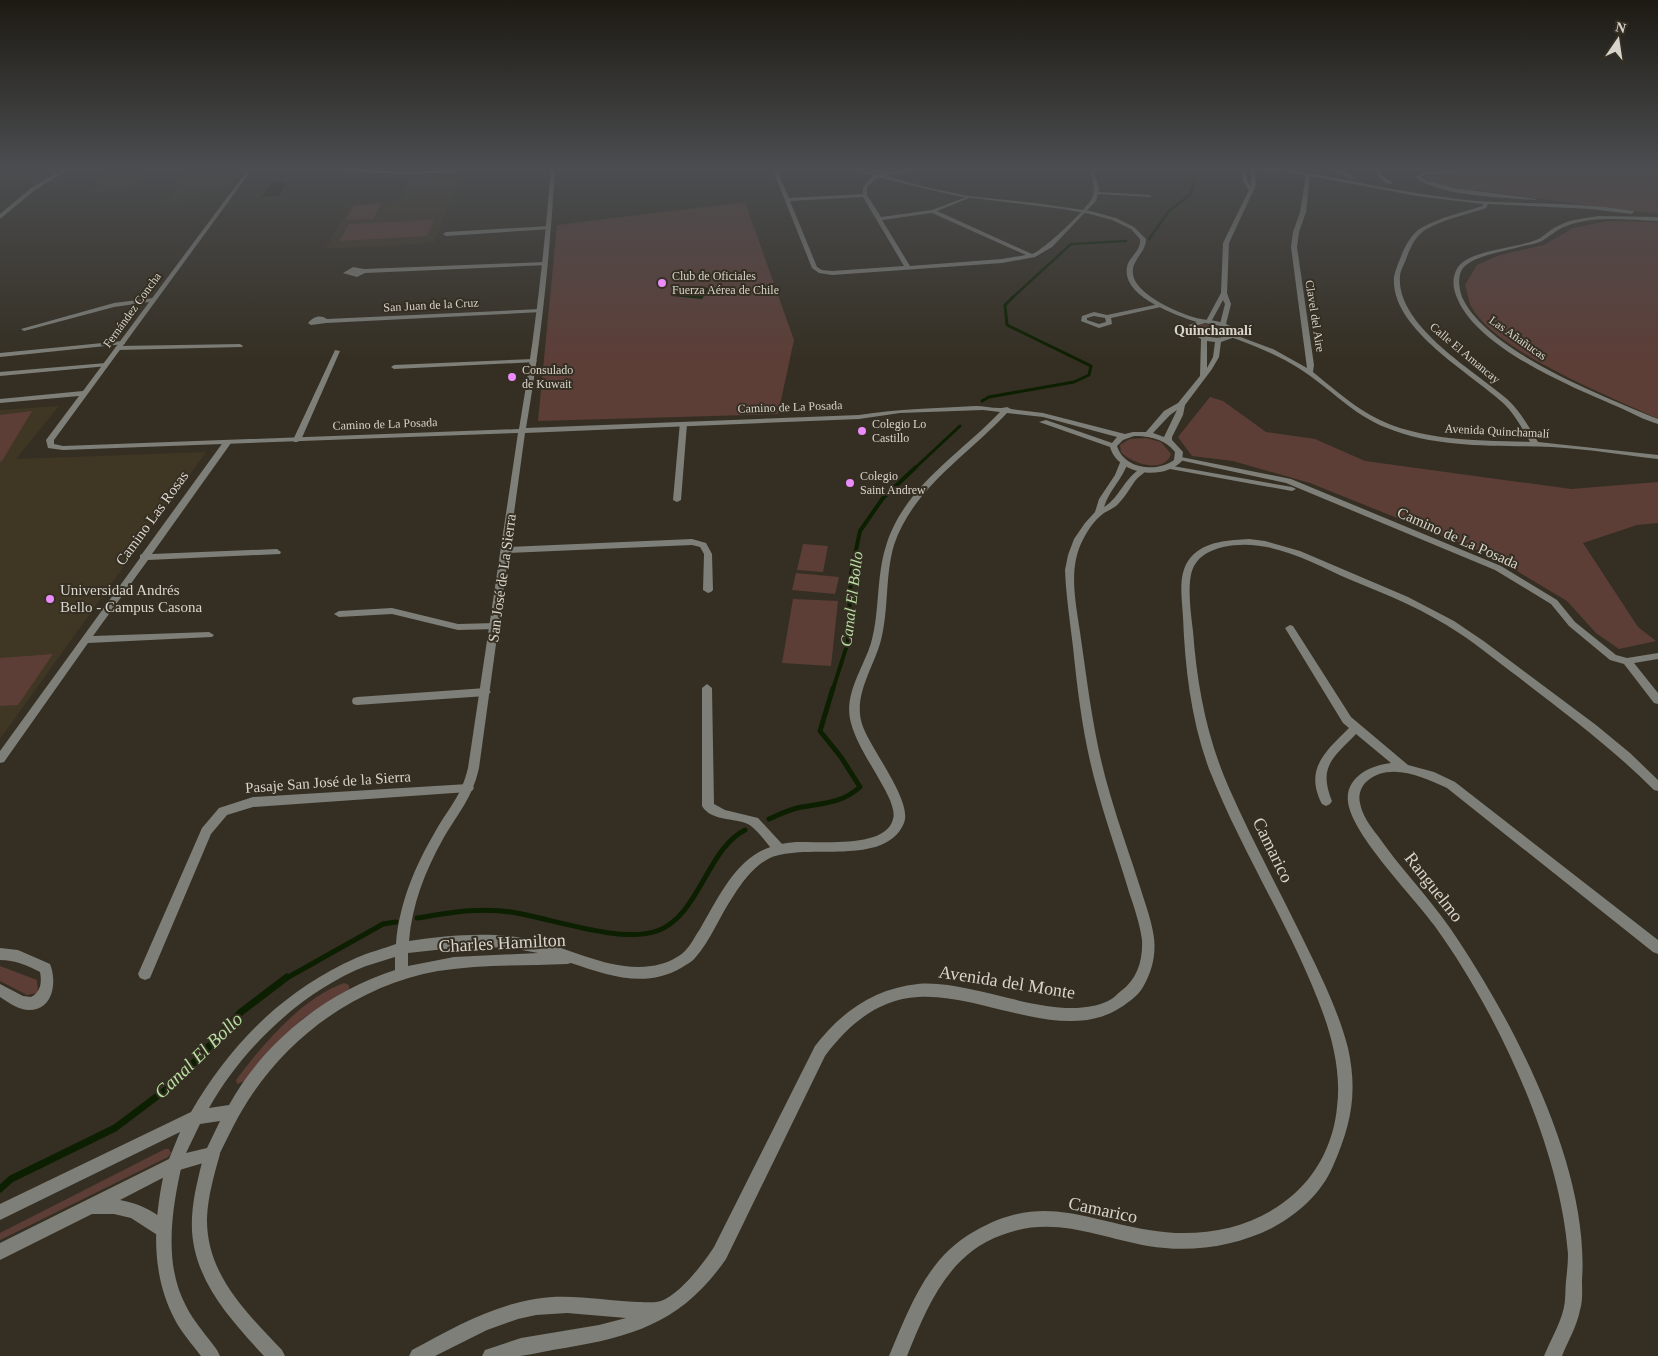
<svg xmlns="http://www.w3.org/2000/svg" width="1658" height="1356" font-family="'Times New Roman',serif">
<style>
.built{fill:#3f3623}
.green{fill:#5c3e37}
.water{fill:#0c1f00}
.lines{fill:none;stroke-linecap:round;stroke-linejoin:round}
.stream-far4{stroke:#0c1f00;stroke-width:2.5}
.stream-far3{stroke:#0c1f00;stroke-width:3}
.stream-far2{stroke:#0c1f00;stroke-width:4}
.stream-far1{stroke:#0c1f00;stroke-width:5}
.stream{stroke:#0c1f00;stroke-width:7}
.minor{fill:#7e7f78;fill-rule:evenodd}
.tertiary{fill:#7e7f78;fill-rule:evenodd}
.secondary{fill:#ababa1;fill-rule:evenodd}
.poi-dot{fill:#ec8cfb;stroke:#352f23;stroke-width:2}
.labels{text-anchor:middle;stroke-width:4;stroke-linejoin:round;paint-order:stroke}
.far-poi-label{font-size:12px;fill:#d8d4cc;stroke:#352f23;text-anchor:start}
.far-street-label{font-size:12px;fill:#d8d4cc;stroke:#352f23}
.far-neighbourhood-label{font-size:14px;font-weight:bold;fill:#d8d4cc;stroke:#352f23}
.street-label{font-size:15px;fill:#d8d4cc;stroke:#352f23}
.poi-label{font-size:15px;fill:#d8d4cc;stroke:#352f23;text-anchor:start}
.water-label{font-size:16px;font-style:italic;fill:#b8dea1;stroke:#352f23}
.near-street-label{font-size:18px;fill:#d8d4cc;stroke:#352f23}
.near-water-label{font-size:19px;font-style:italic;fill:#b8dea1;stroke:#352f23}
</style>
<rect width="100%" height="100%" fill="#352f23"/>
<!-- built -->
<g class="built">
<path d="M 0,168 L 67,168 L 50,176 L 0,178 Z"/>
<path d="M 114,169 L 150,169 L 128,192 L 91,194 Z"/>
<path d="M 191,169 L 241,171 L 224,193 L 187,195 L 184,200 L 166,202 Z"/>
<path d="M 460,176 L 434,243 L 325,249 L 351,205 L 399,203 L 409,178 Z"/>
<path d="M 59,406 L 16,459 L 206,452 L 0,739 L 0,410 Z"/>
</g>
<!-- green -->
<g class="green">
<path d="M 1462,168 L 1658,168 L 1658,214 L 1437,185 L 1424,179 L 1425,175 L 1456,173 Z"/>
<path d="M 745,202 L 794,340 L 778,414 L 538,421 L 557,225 Z"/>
<path d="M 382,203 L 373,219 L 345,220 L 354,205 Z"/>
<path d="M 434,220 L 427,236 L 339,241 L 349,224 Z"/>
<path d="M 1608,221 L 1658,222 L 1658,419 C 1612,397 1491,350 1470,304 C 1468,298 1467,291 1465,285 L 1477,265 L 1500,255 L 1544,245 L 1573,228 Z"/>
<path d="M 1203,324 L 1222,327 L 1227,334 C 1218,340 1204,337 1197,330 L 1198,326 Z"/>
<path d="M 1210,397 L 1223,401 L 1266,432 L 1315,439 L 1365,461 L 1571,489 L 1658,482 L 1658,523 L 1637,525 L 1583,543 L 1638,627 L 1656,641 L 1619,649 L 1596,633 L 1567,601 L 1492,556 L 1310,483 L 1233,461 L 1192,456 L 1178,437 Z"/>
<path d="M 32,411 L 2,461 L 0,462 L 0,415 Z"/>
<path d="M 1146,438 L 1161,442 L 1171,454 C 1165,474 1131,464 1121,452 L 1120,445 L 1130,439 Z"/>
<path d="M 803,544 L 828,546 L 823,572 L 797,570 Z"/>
<path d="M 796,573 L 839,577 L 835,594 L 792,590 Z"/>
<path d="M 793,599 L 838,601 L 831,666 L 782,663 Z"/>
<path d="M 53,654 L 18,705 L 0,706 L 0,658 Z"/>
<path d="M 0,966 L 37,980 L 38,993 L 27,995 L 0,981 Z"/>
<path d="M 344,983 L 349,985 L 349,989 L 302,1019 L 260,1061 L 245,1081 L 237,1084 L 236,1080 C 261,1046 303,997 344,983 Z"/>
<path d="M 165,1149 L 169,1149 L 171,1153 L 168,1157 L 0,1240 L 0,1233 Z"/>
</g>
<!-- water -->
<g class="water">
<path d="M 278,181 L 286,183 L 279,195 L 262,197 L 270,184 Z"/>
<path d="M 698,286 L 709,288 L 702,299 L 672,296 L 674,291 L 691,290 Z"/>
</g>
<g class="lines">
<!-- stream-far4 -->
<g class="stream-far4">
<path d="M 1149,239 L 1169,211 L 1190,195 L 1195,180 L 1190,174"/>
<path d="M 1012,298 L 1071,244 L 1126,241"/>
</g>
<!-- stream-far3 -->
<g class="stream-far3">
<path d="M 982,401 L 989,397 L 1074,382 L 1089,375 L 1091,366 L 1007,325 L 1005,305 L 1013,297"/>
<path d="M 915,468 L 960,426"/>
</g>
<!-- stream-far2 -->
<path class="stream-far2" d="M 833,689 L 848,642 L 851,574 L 860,531 L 883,498 L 916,467"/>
<!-- stream-far1 -->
<g class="stream-far1">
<path d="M 769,819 C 780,814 790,809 802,807 C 825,803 842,803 860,787 L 841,757 L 820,731 L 833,688"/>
<path d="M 417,918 C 449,913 479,907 511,912 C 550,918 620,944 657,931 C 699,916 707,849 745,830"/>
<path d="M 285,979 L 383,924 L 396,922"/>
</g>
<!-- stream -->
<path class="stream" d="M 0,1189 L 11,1179 L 115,1128 L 176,1082 L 241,1012 L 287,977"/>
<!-- minor -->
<g class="minor">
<path d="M 65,168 L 71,168 L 35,190 L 0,219 L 0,214 L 31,188 Z"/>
<path d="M 921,168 L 935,168 L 887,175 L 885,174 Z"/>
<path d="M 993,168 L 1221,168 L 1138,171 L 1094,171 L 1099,188 L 1098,192 L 1150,195 L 1152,196 L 1150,197 L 1098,194 L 1096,201 L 1052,247 L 1035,257 L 1002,263 L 832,275 L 819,273 L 812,268 L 774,173 L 776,172 L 778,173 L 789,198 L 863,194 L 863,187 L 874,175 L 878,175 L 878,177 L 867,187 L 867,195 L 881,217 L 932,210 L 969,196 L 969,198 L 937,211 L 1032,254 C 1043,251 1088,208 1092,198 C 1096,188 1092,180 1090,171 ZM 863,197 L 904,266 L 832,271 L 822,270 L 817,267 L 790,201 ZM 932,213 L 1026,255 L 1002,259 L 910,266 L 882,220 Z"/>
<path d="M 1238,168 L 1263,168 L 1282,172 L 1280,173 L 1255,170 L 1256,185 L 1229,243 L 1227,293 L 1231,304 L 1226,324 L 1223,326 L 1220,324 L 1225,304 L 1223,300 L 1211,322 L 1206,321 L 1221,293 L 1223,243 L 1249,190 L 1243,181 L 1242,169 ZM 1246,170 L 1251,170 L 1251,187 L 1247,181 Z"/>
<path d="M 1271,168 L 1281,168 C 1343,179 1404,193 1466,200 C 1522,205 1579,201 1634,211 L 1632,214 L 1591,209 L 1488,204 L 1486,208 C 1466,215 1443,219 1425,230 C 1414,237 1409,251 1405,262 C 1403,266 1400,272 1400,276 C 1396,326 1474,370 1507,399 C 1520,411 1529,427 1538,442 L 1658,455 L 1658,459 C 1623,455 1587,449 1552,447 C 1499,445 1438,449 1387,428 C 1353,415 1330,388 1300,369 C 1278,355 1255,346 1231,337 L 1231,335 L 1235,335 L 1273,349 L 1307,368 L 1291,247 L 1293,232 L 1300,212 L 1306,175 ZM 1310,176 L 1417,196 L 1483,204 L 1482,206 C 1462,213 1440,217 1421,228 C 1411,234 1404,248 1400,259 C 1398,264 1395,271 1394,277 C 1390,328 1469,372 1502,402 C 1514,413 1522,428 1530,442 C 1474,440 1411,442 1362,410 C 1345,399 1329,385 1313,372 L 1314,365 L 1297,247 L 1299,232 L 1306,212 Z"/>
<path d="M 1331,168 L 1337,168 L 1355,178 L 1351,179 Z"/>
<path d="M 1373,168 L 1377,168 L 1383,176 L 1392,182 L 1392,184 C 1383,184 1377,175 1373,168 Z"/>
<path d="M 1454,168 L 1458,168 L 1456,173 L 1425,174 L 1421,177 L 1427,181 L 1454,188 L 1537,199 L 1535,200 C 1506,198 1437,196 1416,177 L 1424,172 L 1452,171 Z"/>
<path d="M 1599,216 L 1658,217 L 1658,221 C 1627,220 1593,215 1564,227 C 1556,230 1549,237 1542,241 C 1536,244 1529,245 1523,246 C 1507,251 1474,255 1463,268 C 1457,276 1459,288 1462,297 C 1487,352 1603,396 1658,419 L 1658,424 C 1644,420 1630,412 1616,406 C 1569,386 1479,348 1458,300 C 1453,289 1451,278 1458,267 C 1470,250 1516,248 1536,240 C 1544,237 1550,229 1558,226 C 1570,219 1586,218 1599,216 Z"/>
<path d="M 549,226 L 551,229 L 446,236 L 443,234 L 446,232 Z"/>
<path d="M 545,262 L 547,263 L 547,265 L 365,273 L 357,277 L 343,273 L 353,267 L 364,269 Z"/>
<path d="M 154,298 L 156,299 L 156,301 L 114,307 L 24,331 L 21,329 L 114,303 Z"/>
<path d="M 1159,304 L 1162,306 L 1161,307 L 1111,318 L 1112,324 L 1099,328 L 1081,321 L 1082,316 L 1094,312 L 1107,315 ZM 1094,316 L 1105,318 L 1106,322 L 1099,324 L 1087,320 L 1087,318 Z"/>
<path d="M 540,309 L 542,310 L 542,312 L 326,323 L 311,325 L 308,323 C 313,317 320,314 327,319 Z"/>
<path d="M 123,341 L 125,342 L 125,344 L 0,357 L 0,353 Z"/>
<path d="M 240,344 L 243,346 L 242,347 L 118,350 L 115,348 L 118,346 Z"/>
<path d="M 335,350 L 340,351 L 301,440 L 297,442 L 294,442 L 293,440 Z"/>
<path d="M 534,359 L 537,361 L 536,362 L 394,369 L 391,367 L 394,365 Z"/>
<path d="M 106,363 L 108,364 L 108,366 L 0,376 L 0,372 Z"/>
<path d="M 680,422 L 687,424 L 681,500 L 677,502 L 673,500 Z"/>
<path d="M 224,441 L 227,441 L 231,443 L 152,554 L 277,549 L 281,552 L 280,554 L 148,560 L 93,636 L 209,632 L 214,635 L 212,637 L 88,643 L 4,762 L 0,763 L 0,751 L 140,558 L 140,555 L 142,554 Z"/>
<path d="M 1176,456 L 1291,479 L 1501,566 L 1557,600 L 1575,622 L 1616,655 L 1627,658 L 1658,653 L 1658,659 L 1634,663 L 1658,693 L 1658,704 L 1654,703 L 1624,664 L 1610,660 L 1569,626 L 1551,604 L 1495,570 L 1286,483 L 1179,460 L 1176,460 Z"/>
<path d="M 1121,460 L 1127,460 L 1128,462 C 1123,479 1109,490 1104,507 C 1121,497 1126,473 1145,467 L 1149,469 C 1144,473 1139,476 1135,481 C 1130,488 1125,497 1119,503 C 1115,508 1109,510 1104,513 C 1093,521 1085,534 1080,546 C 1069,573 1076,604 1080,632 C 1088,687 1094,741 1110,794 C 1119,826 1131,858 1141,890 C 1146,906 1152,922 1154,938 C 1156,955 1152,972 1143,987 C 1139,994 1134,998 1127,1003 C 1069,1049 983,992 918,997 C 878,999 848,1025 825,1056 L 726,1259 C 683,1321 636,1336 565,1348 C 550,1350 535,1354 520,1356 C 508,1356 495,1356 482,1356 L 485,1350 L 521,1338 L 599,1325 L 626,1318 L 567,1313 L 536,1315 L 518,1319 L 487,1330 L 435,1356 L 409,1356 L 412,1350 C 451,1329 491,1306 535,1299 C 570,1293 604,1301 638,1302 C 645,1302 656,1303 661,1301 C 680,1294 703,1264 714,1247 L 815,1046 C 840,1013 875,988 918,984 C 974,979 1057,1025 1108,1001 C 1113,999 1117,994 1121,991 C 1137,979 1143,961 1142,940 C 1140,924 1134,907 1129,892 C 1119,858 1107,825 1098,792 C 1084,744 1078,696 1073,647 C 1070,621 1066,596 1065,570 L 1068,555 L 1074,539 L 1085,523 L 1095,512 L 1099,499 L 1115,475 Z"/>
<path d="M 1167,465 L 1292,487 L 1296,489 L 1292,491 L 1170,469 L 1167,469 Z"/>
<path d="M 692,539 L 706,543 L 712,554 L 713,590 L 711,592 L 708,593 L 703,590 L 704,554 L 700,547 L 692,545 L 506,553 L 502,550 L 506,547 Z"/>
<path d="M 1249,539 L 1265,541 L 1300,551 L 1408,597 L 1454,621 L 1485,642 L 1596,725 L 1630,753 L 1658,780 L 1658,791 L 1654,790 C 1612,748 1565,713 1517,676 C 1498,662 1479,646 1459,633 C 1425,610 1388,595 1351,580 C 1310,562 1269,537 1223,547 C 1211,550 1200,555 1194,566 C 1186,581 1191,614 1193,631 C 1197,686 1207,738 1229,788 C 1251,838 1277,886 1301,935 C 1319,972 1338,1009 1348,1048 C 1358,1093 1351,1125 1333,1166 C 1321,1194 1298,1214 1272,1228 C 1234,1247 1190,1253 1148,1246 C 1097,1237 1054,1215 1002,1235 C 948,1254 927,1307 907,1356 L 889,1356 C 909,1309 927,1257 975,1231 C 1042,1193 1081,1219 1149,1230 C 1199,1239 1255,1229 1294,1194 C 1319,1172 1334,1140 1337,1107 C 1341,1077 1334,1044 1324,1016 C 1293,930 1242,853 1209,769 C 1191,720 1185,668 1183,617 C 1182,597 1177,573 1191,557 C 1205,541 1230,540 1249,539 Z"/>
<path d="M 392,608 L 458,624 L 496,623 L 501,626 L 496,629 L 458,630 L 392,614 L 339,617 L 334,614 L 339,611 Z"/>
<path d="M 1290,625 L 1293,626 L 1351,717 L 1408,765 L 1434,772 L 1455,782 L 1658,940 L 1658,954 L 1653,952 L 1447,788 C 1423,777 1389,761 1366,782 C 1361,787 1358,795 1360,803 C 1362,815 1370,826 1378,836 C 1400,868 1428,896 1450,928 C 1513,1020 1590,1167 1582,1280 C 1582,1290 1583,1301 1580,1310 C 1577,1326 1568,1341 1562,1356 L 1544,1356 C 1550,1341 1559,1326 1563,1311 C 1566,1302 1565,1290 1566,1281 C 1567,1272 1568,1263 1568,1254 C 1560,1146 1497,1012 1434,925 C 1413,896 1352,835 1348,802 C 1345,777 1371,765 1391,763 L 1356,734 C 1333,758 1318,766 1332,801 L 1330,804 L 1326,806 L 1322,804 C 1304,769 1325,752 1349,728 L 1343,723 L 1285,628 Z"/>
<path d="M 707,684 L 712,688 L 714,804 L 725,810 L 758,818 L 783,845 L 785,849 L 783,853 L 779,854 L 775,853 C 767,844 760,833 751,826 C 740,817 712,823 702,806 L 702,688 Z"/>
<path d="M 486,688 L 491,692 L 486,696 L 357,705 L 353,704 L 352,701 L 353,698 L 357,697 Z"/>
<path d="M 468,784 L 472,785 L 474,788 L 472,791 L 468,792 L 253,807 L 227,815 L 211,834 L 150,978 L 145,980 L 140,978 L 138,974 L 202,828 L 219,808 L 253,797 Z"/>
<path d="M 0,948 L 18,950 L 50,964 C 57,981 54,1010 29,1010 C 19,1010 9,1003 0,997 L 0,984 L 23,996 L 31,997 C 41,992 42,982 40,972 C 27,965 15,960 0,960 Z"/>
<path d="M 212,1146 L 217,1149 L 220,1154 C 214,1175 208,1196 207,1218 C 206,1274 246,1312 282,1350 L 285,1356 L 264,1356 C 228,1317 189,1275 192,1218 C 193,1196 199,1175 204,1154 L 207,1149 Z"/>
<path d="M 174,1156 L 179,1159 L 182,1164 C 172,1209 163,1263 186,1306 C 194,1322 207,1336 217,1350 L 220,1356 L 201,1356 C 192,1344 181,1332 174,1318 C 149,1269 154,1216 166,1164 L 169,1159 Z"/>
</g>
<!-- tertiary -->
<path class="tertiary" d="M 249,168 L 253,168 L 54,440 L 54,444 L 63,446 L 519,429 C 534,342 544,256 551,168 L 555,168 C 550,255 541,342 526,428 L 859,415 C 898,409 937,408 976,406 C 986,406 998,410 1007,407 L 1011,409 L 1043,413 L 1125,434 L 1133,432 L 1146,432 L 1164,411 L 1178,403 L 1200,376 L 1201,339 L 1191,333 L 1189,325 L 1197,322 C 1176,315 1121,296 1127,267 C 1129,256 1141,252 1140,239 L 1131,229 L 1112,220 L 1090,214 L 1063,209 L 957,196 L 868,175 L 852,168 L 859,168 L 869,172 C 875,167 884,170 889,174 L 886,176 L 925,187 L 968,196 L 1035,203 L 1090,211 L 1116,218 L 1134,227 L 1146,239 C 1146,253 1131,260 1133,274 C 1134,294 1183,316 1201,319 C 1215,321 1226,321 1237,331 L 1235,337 L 1221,342 L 1219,357 L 1212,369 L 1185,405 L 1183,415 L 1172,437 L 1172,440 L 1183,452 L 1182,461 C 1163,481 1118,475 1110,447 L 1039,422 L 1046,420 L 1112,443 L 1117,437 L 1043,417 L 1007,413 C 968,455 913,488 894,545 C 885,575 889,609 881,640 C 874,667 853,695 862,724 C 869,747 913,801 904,823 C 885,868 807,842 770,858 C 755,865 743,881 734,895 C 720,915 711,940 695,958 C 691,963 685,965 681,968 C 645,989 607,975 571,963 L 567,964 C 524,966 481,964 438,971 C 364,984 296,1030 253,1093 C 239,1113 228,1137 217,1159 L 176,1171 L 120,1200 C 137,1203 163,1213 170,1230 L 168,1236 L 162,1238 L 131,1218 L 114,1214 L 92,1214 L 0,1260 L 0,1243 L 169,1159 L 180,1132 L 0,1220 L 0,1204 L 191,1112 C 231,1043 283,991 356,958 C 369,952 383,949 396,944 C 399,904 415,866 435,832 C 449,807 461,797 468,768 L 518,433 L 63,450 L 48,448 L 46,440 L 79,396 L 0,403 L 0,399 L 83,391 ZM 873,172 L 883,174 L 880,175 ZM 1205,323 L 1221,326 L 1231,332 L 1230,335 C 1218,340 1207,338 1196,331 L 1195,326 ZM 1207,341 L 1215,342 L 1213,357 L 1207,368 ZM 983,410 L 1000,412 C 960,454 903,488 886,546 C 876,577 880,612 871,643 C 863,669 843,695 851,723 C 858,749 879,775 890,800 C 892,806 895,813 893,819 C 886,849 819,841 796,842 C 783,843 770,846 759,852 C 731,868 716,902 700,929 C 695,936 691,945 685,951 C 677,959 662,965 651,966 C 611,972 571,948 533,940 C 494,931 449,935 409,941 C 412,905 425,871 443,839 C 458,813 472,799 479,768 L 525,433 L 859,419 L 900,413 ZM 1177,410 L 1164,437 L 1153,433 L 1170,415 ZM 1134,436 C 1149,436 1165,439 1175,452 L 1174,460 C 1156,473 1124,469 1117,446 L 1123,440 ZM 488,947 L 517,949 L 538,953 L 454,957 L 408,966 L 408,953 L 445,949 ZM 395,957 L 395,970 C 326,992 264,1042 229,1105 L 209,1108 C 242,1049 302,991 366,966 C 376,963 385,960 395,957 ZM 220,1121 L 207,1148 L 186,1153 L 200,1124 Z"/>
<!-- secondary -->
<path class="secondary" d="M 287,168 L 406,172 L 531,168 L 406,174 Z"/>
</g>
<!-- sky -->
<linearGradient id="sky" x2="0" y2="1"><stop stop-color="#1d1a13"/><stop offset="0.47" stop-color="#4b4d50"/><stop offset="1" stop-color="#4b4d50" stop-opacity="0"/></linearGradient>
<rect width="1658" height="358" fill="url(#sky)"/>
<!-- markers -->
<g class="poi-dot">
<circle cx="662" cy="283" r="5"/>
<circle cx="512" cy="377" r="5"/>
<circle cx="862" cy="431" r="5"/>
<circle cx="850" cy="483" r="5"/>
<circle cx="50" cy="599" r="5"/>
</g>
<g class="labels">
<!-- far-poi labels -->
<g class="far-poi-label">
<text x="672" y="280">Club de Oficiales<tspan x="672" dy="14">Fuerza Aérea de Chile</tspan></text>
<text x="522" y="374">Consulado<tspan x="522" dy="14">de Kuwait</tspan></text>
<text x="872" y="428">Colegio Lo<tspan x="872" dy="14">Castillo</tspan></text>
<text x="860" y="480">Colegio<tspan x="860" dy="14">Saint Andrew</tspan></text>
</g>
<!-- far-street labels -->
<g class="far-street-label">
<text transform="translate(431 305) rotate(-3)" y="4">San Juan de la Cruz</text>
<text transform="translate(132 310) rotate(-54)" y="4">Fernández Concha</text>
<text transform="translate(1315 316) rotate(81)" y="4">Clavel del Aire</text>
<text transform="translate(1518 338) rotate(35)" y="4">Las Añañucas</text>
<text transform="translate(1465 353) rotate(40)" y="4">Calle El Amancay</text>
<text transform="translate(790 407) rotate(-2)" y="4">Camino de La Posada</text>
<text transform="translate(385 424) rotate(-2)" y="4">Camino de La Posada</text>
<text transform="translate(1497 431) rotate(3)" y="4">Avenida Quinchamalí</text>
</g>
<!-- far-neighbourhood labels -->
<g class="far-neighbourhood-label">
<text x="1213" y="335">Quinchamalí</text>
</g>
<!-- street labels -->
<g class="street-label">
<text transform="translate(152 518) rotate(-54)" y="5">Camino Las Rosas</text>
<text transform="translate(1458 538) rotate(24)" y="5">Camino de La Posada</text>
<text transform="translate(502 578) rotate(-82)" y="5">San José de La Sierra</text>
<text transform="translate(328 782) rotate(-4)" y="5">Pasaje San José de la Sierra</text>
</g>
<!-- poi labels -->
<g class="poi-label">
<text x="60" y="595">Universidad Andrés<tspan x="60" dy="17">Bello - Campus Casona</tspan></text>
</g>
<!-- water labels -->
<g class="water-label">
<text transform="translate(851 599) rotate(-83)" y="6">Canal El Bollo</text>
</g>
<!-- near-street labels -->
<g class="near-street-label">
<text transform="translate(1273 850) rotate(64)" y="6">Camarico</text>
<text transform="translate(1434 887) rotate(52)" y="6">Ranguelmo</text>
<text transform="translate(502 943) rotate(-3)" y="6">Charles Hamilton</text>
<text transform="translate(1007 982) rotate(9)" y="6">Avenida del Monte</text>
<text transform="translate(1103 1210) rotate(12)" y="6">Camarico</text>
</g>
<!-- near-water labels -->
<g class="near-water-label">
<text transform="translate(198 1055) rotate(-44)" y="7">Canal El Bollo</text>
</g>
</g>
<!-- north arrow -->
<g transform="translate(1618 40) rotate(13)" stroke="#352f23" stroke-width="4" paint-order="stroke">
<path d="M0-4L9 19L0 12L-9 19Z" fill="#d8d4cc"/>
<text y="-8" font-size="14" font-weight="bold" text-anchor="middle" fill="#d8d4cc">N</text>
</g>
</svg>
